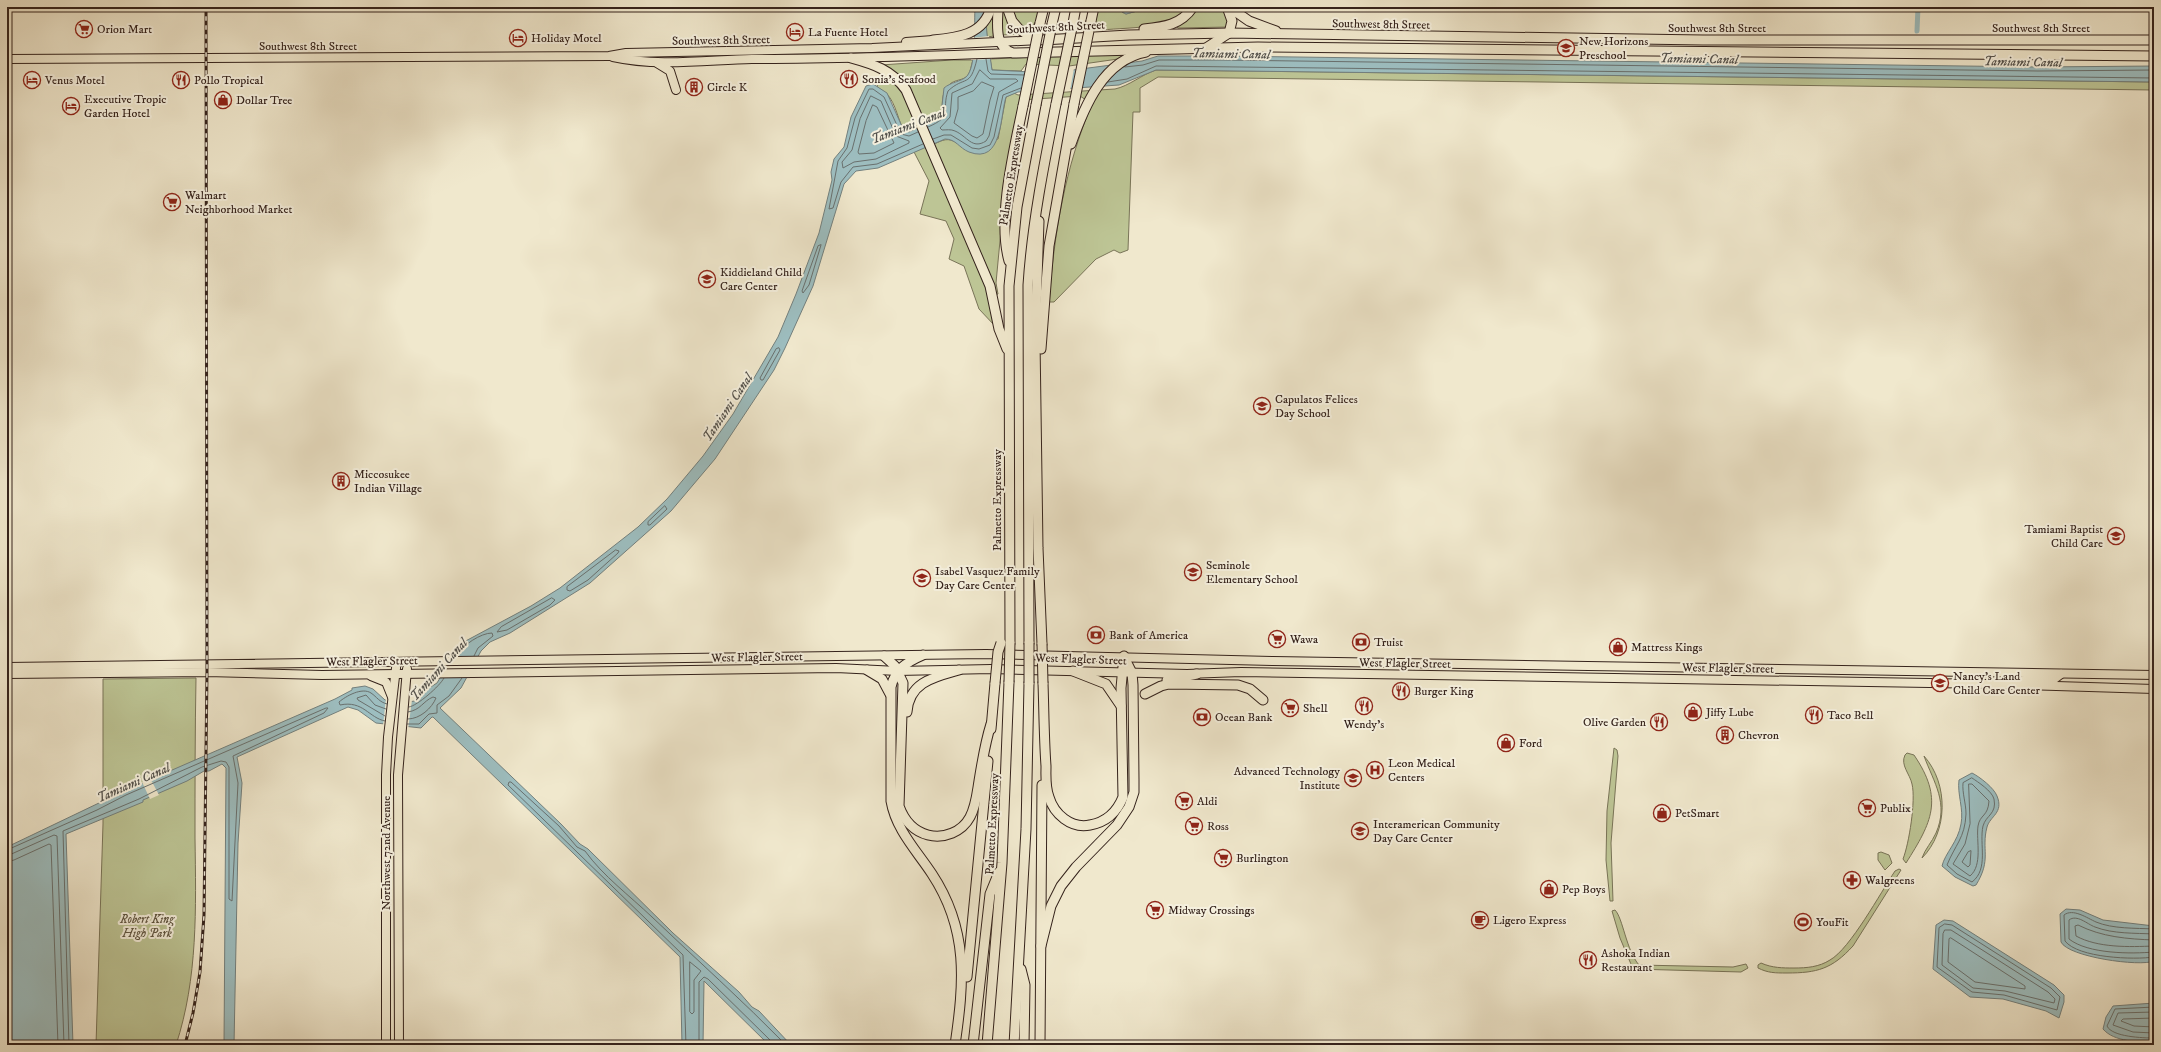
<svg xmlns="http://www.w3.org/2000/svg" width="2161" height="1052" font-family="'IM FELL DW Pica',serif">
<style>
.green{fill:#bdc595;stroke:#797458}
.water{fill:#9dbec0;stroke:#73807e}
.pier{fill:#f0e8cd}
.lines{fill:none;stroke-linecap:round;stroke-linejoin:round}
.shore{stroke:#69706e;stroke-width:1}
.canal{stroke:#9dbec0;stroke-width:5}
.major-casing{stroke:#35231c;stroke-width:10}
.highway-casing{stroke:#35231c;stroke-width:11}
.major{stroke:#f0e8cd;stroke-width:8}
.highway{stroke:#f0e8cd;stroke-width:9}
.rail-casing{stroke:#35231c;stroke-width:3}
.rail{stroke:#f5f0de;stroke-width:1.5;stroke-dasharray:4.5;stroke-linecap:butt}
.highway-bridge-casing{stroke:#35231c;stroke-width:11;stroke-linecap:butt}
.highway-bridge{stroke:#f0e8cd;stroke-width:9}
.labels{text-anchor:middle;stroke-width:4;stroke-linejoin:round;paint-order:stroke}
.street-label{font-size:12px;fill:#35231c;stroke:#f5f0de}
.poi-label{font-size:12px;fill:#35231c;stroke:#f5f0de;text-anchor:start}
.park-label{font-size:12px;font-style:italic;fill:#5e5440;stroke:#f5f0de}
.water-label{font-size:13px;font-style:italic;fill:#54524d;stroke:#f5f0de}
</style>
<rect width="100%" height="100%" fill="#f0e8cd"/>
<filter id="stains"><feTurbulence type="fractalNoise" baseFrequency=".005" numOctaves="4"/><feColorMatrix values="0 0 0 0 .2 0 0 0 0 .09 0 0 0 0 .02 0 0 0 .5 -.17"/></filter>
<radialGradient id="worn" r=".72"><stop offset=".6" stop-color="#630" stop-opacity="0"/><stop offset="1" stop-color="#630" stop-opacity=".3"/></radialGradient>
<!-- green -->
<g class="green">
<path d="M 1011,7 L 1040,7 L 1037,23 L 1023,28 L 1018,23 Z"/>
<path d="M 1098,7 L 1122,7 L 1122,12 L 1126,14 L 1152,7 L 1189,7 C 1169,30 1131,27 1102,30 L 1095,21 Z"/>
<path d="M 1197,7 L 1224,7 L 1229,19 L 1228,27 L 1178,28 L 1176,26 Z"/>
<path d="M 1002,9 L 1004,9 L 1021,34 L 1002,35 Z"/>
<path d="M 993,13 L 994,36 L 987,37 L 986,25 Z"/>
<path d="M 1129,53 L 1118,59 L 1069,66 L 1026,64 L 1021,71 L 992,70 L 990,59 Z"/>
<path d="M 952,60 L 973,60 C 971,65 971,71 968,75 C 964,81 954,79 949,85 C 934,102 954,111 925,124 L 912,95 L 881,65 Z"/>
<path d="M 1156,70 L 2154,82 L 2154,90 L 1158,77 L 1140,88 L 1140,112 L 1133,112 L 1128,250 L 1120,253 L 1114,250 L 1096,259 L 1054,302 L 1049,302 C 1054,234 1065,167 1092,104 L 1080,96 L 1021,100 L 1003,209 L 996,283 L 998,294 L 995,295 L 934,144 C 943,140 948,137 957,143 L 998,139 L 1006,97 L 1014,93 L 1018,95 L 1115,89 C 1129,86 1141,75 1156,70 Z"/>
<path d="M 884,72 L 900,86 L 919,127 L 909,132 L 904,131 C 898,120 896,104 887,94 C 884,91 880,90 877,86 Z"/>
<path d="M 927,146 L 987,287 L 995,326 L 979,309 L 964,266 L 949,259 L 954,239 L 946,221 L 920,214 L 929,181 L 914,152 Z"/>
<path d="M 196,678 C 195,731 195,785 195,838 C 196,908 198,978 176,1045 L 96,1045 L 103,824 L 103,679 Z"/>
<path d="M 1614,748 L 1617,750 L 1618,756 L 1611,843 L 1613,901 L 1610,901 L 1606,860 L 1607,811 Z"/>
<path d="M 1907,753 L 1914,755 C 1944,799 1932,822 1906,863 L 1903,859 C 1909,844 1916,800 1912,784 C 1910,774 1900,765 1905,755 Z"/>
<path d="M 1924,756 C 1949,784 1948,832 1922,858 C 1925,849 1932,842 1936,833 C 1949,803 1934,783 1924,756 Z"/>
<path d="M 1881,852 L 1889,855 L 1892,863 L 1885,870 L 1878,860 L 1878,853 Z"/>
<path d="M 1899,869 L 1901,870 L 1853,946 C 1832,969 1817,973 1787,973 C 1775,973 1768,973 1758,968 L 1758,965 L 1761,963 C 1772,968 1783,968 1794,968 C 1807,968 1819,967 1830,960 C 1850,949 1881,892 1895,871 Z"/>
<path d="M 1615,910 C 1623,918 1626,950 1639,965 L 1733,967 L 1746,964 L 1748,968 L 1741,972 L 1633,969 L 1620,938 L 1612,911 Z"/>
</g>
<!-- water -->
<g class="water">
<path d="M 975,7 L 985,7 L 987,34 L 992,70 L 1032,72 L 1073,70 L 1142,61 L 1158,56 L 1222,56 L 2038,67 L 2154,66 L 2154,82 L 1156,70 L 1119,85 L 1018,92 L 1006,97 C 1000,115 1003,165 969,152 C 959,148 956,139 945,139 L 878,168 L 856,171 L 844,184 L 813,286 L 785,348 L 774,370 L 715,459 L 671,511 L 590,583 L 510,633 L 490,642 L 481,651 L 461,688 L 440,708 L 561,824 L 580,844 L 588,849 L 673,933 L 739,992 L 752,1007 L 759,1011 L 791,1045 L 769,1045 L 704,981 L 703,1045 L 682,1045 L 680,957 L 433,717 L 432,717 L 421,728 L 376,723 L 358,710 L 348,707 L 237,757 L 242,783 L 238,843 L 234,1045 L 224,1045 L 226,768 L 222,764 L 209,771 L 204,771 L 187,781 L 143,800 L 143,802 L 66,834 L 73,1045 L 7,1045 L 7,847 L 124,791 L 335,699 L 352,690 L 352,688 L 365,686 L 373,689 L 385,700 L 400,703 L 415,701 L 421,693 L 437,683 L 460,644 L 531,606 L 560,588 L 638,527 L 667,499 L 703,456 L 733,414 L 778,337 L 796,294 L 819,233 L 832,180 L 831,172 L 834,159 L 844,147 L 851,117 L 866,86 L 873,84 L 887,93 L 904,131 L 909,132 L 936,119 L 941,114 L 944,88 C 951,82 960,82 966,77 C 977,68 974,21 975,7 Z"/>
<path d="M 1122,7 L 1152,7 L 1126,14 L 1122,12 Z"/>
<path d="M 1972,773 C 1980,777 1994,788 1997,796 C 2004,813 1990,816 1987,827 C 1981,850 1992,859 1976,885 L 1973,886 L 1955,877 L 1942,866 C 1945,853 1958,842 1961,824 C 1964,809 1957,794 1959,780 Z"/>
<path d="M 2066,909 L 2080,910 L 2103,920 L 2154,926 L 2154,961 C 2140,967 2068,957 2061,942 L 2060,914 Z"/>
<path d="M 1944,920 L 1953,921 L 2054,985 L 2064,995 L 2064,1002 L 2059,1018 L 2046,1011 L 2003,999 L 1970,997 L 1933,969 L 1936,925 Z"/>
<path d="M 2154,1003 L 2154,1042 C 2139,1042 2114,1042 2103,1029 L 2106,1017 L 2113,1006 Z"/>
</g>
<!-- pier -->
<g class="pier">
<path d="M 989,36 L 992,59 L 971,60 L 972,38 Z"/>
<path d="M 1074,68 L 1070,91 L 1030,93 L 1035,70 Z"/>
<path d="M 450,656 L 481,656 L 470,678 L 437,678 Z"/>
<path d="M 386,698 L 400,701 L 412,700 L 408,730 L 383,726 Z"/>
<path d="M 150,778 L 159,795 L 150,799 L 142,782 Z"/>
</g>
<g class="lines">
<!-- shore -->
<g class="shore">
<path d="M 986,59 L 988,71 L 991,74 L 1024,75"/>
<path d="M 1125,67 L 1143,65 L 1159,60 L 1222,60 L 2038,71 L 2154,70"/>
<path d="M 980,70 L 990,79 L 1016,79 L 1018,81 L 999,92 L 989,136 L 986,141 C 972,150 967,136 955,131 C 951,129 946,130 942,130 L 940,128 L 950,117 L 952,93 L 972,84 Z"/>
<path d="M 982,82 L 994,87 L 990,100 L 983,134 L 977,138 L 972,136 L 954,123 L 958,109 L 958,97 L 973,91 Z"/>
<path d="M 1108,82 L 1127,79 L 1156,66 L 2154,78"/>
<path d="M 871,96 L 881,101 L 896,136 L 909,141 L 909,143 L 876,159 L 854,162 L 843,168 L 842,162 L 852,150 L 860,119 Z"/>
<path d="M 873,105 L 877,107 L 894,143 L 874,153 L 859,154 L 858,152 L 866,121 Z"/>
<path d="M 928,127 C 954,116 941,111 948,91 C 965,75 970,89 977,59"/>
<path d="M 918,132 L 909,136 L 901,134 L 884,97 L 873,89 L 869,89 L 855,118 L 847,148 L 838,161 L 829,209 L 833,208 L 841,182 L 853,167 L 877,164 L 923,144"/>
<path d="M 933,139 L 944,135 L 951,135 L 972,148 L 979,149 L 990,145 L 994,137 L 1003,95 L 1021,88"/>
<path d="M 821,245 L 809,285 L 803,293 L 802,291 L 818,246 Z"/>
<path d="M 779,348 L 780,350 L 763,380 L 761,380 L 760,378 L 776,349 Z"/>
<path d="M 665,506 L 667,509 L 650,525 L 648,525 L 648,522 Z"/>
<path d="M 616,550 L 619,551 L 618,553 L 588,580 L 570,591 L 567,590 L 567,587 Z"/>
<path d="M 552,598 L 555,600 L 550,605 L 507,630 L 497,632 L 501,627 Z"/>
<path d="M 457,656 C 462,645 481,633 492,633 L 493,636 L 478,648 L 474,656"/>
<path d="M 409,707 C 417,706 440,686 444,678"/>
<path d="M 385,716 L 358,700 L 357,698 L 366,695 L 375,705 L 386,709"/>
<path d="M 408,719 C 420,719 432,708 436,698 L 433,697 C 423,701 421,710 408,712"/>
<path d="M 385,721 C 369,718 363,700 340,705 L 339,702 C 346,696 362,687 371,693 C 377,697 379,702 387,704"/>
<path d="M 407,724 L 419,724 L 429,714 L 437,713 L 437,705 L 449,696 L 462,678"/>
<path d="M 1972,778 C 1978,782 1992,791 1994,799 C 1997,814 1986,815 1983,826 C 1979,844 1989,869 1972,882 L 1957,874 L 1947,865 C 1955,845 1965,838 1966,814 C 1966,803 1962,793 1963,783 Z"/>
<path d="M 1969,784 L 1972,784 L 1989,801 C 1988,817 1980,814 1978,826 C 1976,841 1983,865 1970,876 L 1953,864 L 1965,844 L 1970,824 Z"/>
<path d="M 7,850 L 97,810 L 126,795 L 326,708 L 328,708 L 324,713 L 233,756 L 238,783 L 232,901 L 229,899 L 229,767 L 226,762 L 221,761 L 202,767 L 139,799 L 63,831 L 69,1045"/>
<path d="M 1971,851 L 1970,865 L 1968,867 L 1962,862 L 1968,852 Z"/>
<path d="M 7,856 L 54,835 L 57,836 L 64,1045"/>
<path d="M 7,862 L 14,860 L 49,844 L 51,845 L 58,1045"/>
<path d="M 1945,924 L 1952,925 L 2051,988 L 2060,997 L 2057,1010 L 2004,995 L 1972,992 L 1937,967 L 1939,928 Z"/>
<path d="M 2154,929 C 2135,928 2113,929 2096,922 C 2087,918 2073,908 2064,915 L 2065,941 C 2078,958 2134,960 2154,957"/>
<path d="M 1945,930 L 1951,930 L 2048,992 L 2055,999 L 2054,1003 L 2005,991 L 1973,988 L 1942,965 L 1943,934 Z"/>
<path d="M 2154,934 C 2135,933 2113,934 2095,927 C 2087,924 2077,914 2069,920 L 2069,939 C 2088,954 2131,954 2154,952"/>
<path d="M 1951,938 L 2025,986 L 2025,989 L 1975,982 L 1948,962 L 1949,939 Z"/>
<path d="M 2154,940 C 2127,939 2102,937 2078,925 L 2075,926 L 2076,936 C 2098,948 2129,947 2154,946"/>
<path d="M 690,962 L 701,971 L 694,980 L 694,1012 L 692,1014 L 690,1012 Z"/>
<path d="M 2154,1007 L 2115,1009 L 2107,1026 C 2112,1037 2143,1038 2154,1038"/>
<path d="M 2154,1012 L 2118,1013 L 2113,1025 L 2133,1032 L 2154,1033"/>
<path d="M 2154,1018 L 2123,1019 L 2121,1021 L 2134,1026 L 2154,1027"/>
<path d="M 686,1045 L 683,955 L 508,785 L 509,782 L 511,782 L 559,826 L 577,847 L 585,851 C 603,876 630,896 652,917 C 697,960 743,1001 786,1045"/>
<path d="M 699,1045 L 699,982 L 704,977 L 708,979 L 770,1040 L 771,1045"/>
</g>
<!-- canal -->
<path class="canal" d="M 1917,31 L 1918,7"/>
<!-- major casing -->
<g class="major-casing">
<g id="major">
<path d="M 906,42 L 933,40"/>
<path d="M 613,57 C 658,67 707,60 752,59 C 839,59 926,56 1013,53"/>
<path d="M 7,59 L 609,56 L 626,53 L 872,48 L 1040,40"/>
<path d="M 657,63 L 670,71 L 676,90"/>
<path d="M 7,667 L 986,654 L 1273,661 L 2154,675"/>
<path d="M 7,674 L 207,672 L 322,675 L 836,668 L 898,671 L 991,669 L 1187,674 L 1241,672 L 1990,684 L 2154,689"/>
<path d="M 371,676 L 386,682 L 392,697"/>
<path d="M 2013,685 L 2024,680 L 2053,680 L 2061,674"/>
<path d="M 386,1045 L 386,775 L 388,737 L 396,668"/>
<path d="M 399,1045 L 398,775 L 407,669"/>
</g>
</g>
<!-- highway casing -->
<g class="highway-casing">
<g id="highway">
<path d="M 998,7 C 998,23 993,47 1013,53 L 1258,47 L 2154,56"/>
<path d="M 1007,7 L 1012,21 L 1019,29 L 1028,35 L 1043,40 L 1129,35 L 1229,33 L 1703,40 L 2154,40"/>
<path d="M 1229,7 L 1249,21 L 1276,31"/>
<path d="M 1091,21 L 1094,7"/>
<path d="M 1040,23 L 1044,7"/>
<path d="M 1073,23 L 1076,7"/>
<path d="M 1052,24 L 1056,7"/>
<path d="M 1144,29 C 1164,27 1181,25 1193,7"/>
<path d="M 933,40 C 957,38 984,35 991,7"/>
<path d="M 1206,48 L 1229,33 L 1232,21 L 1227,7"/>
<path d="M 851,58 C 873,64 892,70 906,90 L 990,286 L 999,329 L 1007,349"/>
<path d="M 1071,144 C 1084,107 1103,60 1146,52"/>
<path d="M 1039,221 L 1035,340 L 1038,548 L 1042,644"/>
<path d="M 1009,261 C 997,218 1014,150 1023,106"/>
<path d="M 1041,349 L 1049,246 L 1074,104"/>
<path d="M 1010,643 L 1009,286 L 1017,207 L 1036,105"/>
<path d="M 1029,643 L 1028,285 C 1032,224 1044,164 1056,104"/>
<path d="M 923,655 C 907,662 895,669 891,687 L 891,801 C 896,830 917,851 932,874 C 969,930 964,983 955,1045"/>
<path d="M 884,656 L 895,666 L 903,683 L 899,806 C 904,820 913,831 928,835 C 944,839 962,832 970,817 C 976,806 977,793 979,781 C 982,762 985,743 991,724"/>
<path d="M 867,670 L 882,679 L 890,694"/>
<path d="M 1073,671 L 1106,684 L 1121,706"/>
<path d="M 1167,680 L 1197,674"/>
<path d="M 1043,683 C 1044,711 1044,738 1046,766 C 1046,776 1045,787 1049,797 C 1054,814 1071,829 1090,825 C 1107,822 1117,812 1123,797 L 1121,688 L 1124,656"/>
<path d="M 1145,694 L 1161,686 L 1169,684 L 1238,685 L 1250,689 L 1263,700"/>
<path d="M 907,712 C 909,682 934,677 959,670"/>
<path d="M 991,729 L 995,683"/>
<path d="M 1041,946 L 1051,906 L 1061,886 L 1076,867 L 1117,825 L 1129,807 L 1134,792 L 1134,779 L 1133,685 L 1132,673 L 1124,657"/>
<path d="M 1021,969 L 1025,985 L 1024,1045"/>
<path d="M 967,977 L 988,761"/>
<path d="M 973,1045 L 990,894 L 999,872"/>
<path d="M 987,1045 L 1002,863 L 1009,682"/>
<path d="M 1014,1045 L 1026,829 L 1029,683"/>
<path d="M 1040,1045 L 1042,785"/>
</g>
</g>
<!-- major -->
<use href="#major" class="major"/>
<!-- highway -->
<use href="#highway" class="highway"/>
<!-- rail casing -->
<g class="rail-casing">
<path id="rail" d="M 185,1045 L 193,1013 L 200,972 L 204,915 L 207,672 L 206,7"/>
</g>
<!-- rail -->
<use href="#rail" class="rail"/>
<!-- highway-bridge casing -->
<g class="highway-bridge-casing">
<g id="highway-bridge">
<path d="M 1056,104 L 1073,23"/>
<path d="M 1074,104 L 1091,21"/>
<path d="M 1036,105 L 1052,24"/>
<path d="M 1023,106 L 1040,23"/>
<path d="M 1042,644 L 1043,683"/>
<path d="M 1009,682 L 1010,643"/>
<path d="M 995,683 L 998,652 L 1001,643"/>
<path d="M 1029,683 L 1029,643"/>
</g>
</g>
<!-- highway-bridge -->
<use href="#highway-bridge" class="highway-bridge"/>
</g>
<!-- icons -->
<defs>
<g id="supermarket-ring" transform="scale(0.9)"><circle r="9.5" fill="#f5f0de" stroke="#8f2418" stroke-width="1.5"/><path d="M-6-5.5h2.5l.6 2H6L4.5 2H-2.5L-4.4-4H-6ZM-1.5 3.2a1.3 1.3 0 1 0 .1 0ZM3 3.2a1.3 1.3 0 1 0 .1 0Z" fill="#8f2418"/></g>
<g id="hotel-ring" transform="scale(0.9)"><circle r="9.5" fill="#f5f0de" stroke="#8f2418" stroke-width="1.5"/><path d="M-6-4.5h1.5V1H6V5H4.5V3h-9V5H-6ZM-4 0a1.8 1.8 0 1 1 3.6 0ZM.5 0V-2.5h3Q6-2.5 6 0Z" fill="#8f2418"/></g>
<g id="school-ring" transform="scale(0.9)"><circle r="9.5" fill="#f5f0de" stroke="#8f2418" stroke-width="1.5"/><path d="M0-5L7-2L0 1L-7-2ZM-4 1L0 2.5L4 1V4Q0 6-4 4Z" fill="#8f2418"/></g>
<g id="restaurant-ring" transform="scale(0.9)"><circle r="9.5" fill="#f5f0de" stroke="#8f2418" stroke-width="1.5"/><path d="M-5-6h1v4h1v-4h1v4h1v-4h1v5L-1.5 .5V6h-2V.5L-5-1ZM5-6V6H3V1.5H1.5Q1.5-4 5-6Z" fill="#8f2418"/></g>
<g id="building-ring" transform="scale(0.9)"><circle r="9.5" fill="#f5f0de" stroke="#8f2418" stroke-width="1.5"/><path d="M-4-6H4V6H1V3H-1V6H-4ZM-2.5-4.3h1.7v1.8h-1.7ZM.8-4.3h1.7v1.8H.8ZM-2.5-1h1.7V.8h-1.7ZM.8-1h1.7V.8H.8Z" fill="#8f2418"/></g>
<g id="shop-ring" transform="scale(0.9)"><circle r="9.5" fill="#f5f0de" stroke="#8f2418" stroke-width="1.5"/><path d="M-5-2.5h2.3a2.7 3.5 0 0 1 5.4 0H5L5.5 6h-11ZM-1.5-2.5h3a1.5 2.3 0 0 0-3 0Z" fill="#8f2418"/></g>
<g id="bank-ring" transform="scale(0.9)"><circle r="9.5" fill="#f5f0de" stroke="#8f2418" stroke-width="1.5"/><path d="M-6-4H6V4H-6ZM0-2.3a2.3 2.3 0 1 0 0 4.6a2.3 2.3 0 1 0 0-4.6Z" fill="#8f2418"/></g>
<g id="hospital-ring" transform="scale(0.9)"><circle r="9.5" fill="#f5f0de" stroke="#8f2418" stroke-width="1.5"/><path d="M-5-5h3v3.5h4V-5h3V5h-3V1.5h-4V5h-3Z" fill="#8f2418"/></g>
<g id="pharmacy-ring" transform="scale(0.9)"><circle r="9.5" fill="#f5f0de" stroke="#8f2418" stroke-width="1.5"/><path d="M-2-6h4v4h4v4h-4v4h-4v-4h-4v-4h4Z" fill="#8f2418"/></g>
<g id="cafe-ring" transform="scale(0.9)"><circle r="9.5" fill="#f5f0de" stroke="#8f2418" stroke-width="1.5"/><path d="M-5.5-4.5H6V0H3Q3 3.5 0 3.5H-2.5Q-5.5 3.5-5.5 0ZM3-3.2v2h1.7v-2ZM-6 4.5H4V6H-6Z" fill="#8f2418"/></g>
<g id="stadium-ring" transform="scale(0.9)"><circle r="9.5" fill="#f5f0de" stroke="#8f2418" stroke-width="1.5"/><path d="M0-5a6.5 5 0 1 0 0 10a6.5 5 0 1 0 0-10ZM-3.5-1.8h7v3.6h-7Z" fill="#8f2418"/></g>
</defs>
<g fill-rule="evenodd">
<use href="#supermarket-ring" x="84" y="29"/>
<use href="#hotel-ring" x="795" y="32"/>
<use href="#hotel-ring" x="518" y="38"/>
<use href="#school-ring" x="1566" y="48"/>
<use href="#restaurant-ring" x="849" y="79"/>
<use href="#hotel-ring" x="32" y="80"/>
<use href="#restaurant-ring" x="181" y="80"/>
<use href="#building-ring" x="694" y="87"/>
<use href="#shop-ring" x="223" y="100"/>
<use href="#hotel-ring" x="71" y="106"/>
<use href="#supermarket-ring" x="172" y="202"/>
<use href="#school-ring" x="707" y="279"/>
<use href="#school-ring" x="1262" y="406"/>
<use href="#building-ring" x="341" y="481"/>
<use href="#school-ring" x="2116" y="536"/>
<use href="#school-ring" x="1193" y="572"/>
<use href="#school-ring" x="922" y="578"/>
<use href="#bank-ring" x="1096" y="635"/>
<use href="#supermarket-ring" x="1277" y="639"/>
<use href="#bank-ring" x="1361" y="642"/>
<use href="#shop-ring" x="1618" y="647"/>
<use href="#school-ring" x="1940" y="683"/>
<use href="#restaurant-ring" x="1401" y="691"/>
<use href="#restaurant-ring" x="1364" y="706"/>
<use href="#supermarket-ring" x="1290" y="708"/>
<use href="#shop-ring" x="1693" y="712"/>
<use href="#restaurant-ring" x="1814" y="715"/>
<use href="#bank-ring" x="1202" y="717"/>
<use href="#restaurant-ring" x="1659" y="722"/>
<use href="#building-ring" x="1725" y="735"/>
<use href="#shop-ring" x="1506" y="743"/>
<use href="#hospital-ring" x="1375" y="770"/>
<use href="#school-ring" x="1353" y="778"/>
<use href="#supermarket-ring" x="1184" y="801"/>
<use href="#supermarket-ring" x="1867" y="808"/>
<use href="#shop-ring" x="1662" y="813"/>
<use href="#supermarket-ring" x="1194" y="826"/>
<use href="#school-ring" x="1360" y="831"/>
<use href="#supermarket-ring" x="1223" y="858"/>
<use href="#pharmacy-ring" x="1852" y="880"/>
<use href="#shop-ring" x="1549" y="889"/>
<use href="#supermarket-ring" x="1155" y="910"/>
<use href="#cafe-ring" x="1480" y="920"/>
<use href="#stadium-ring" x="1803" y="922"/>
<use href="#restaurant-ring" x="1588" y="960"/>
</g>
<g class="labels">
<!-- street labels -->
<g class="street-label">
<text transform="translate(1381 24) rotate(1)" y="4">Southwest 8th Street</text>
<text transform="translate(1056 27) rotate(-3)" y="4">Southwest 8th Street</text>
<text x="1717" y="32">Southwest 8th Street</text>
<text x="2041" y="32">Southwest 8th Street</text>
<text transform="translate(721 40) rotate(-1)" y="4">Southwest 8th Street</text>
<text x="308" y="50">Southwest 8th Street</text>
<text transform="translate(1011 175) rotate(-81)" y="4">Palmetto Expressway</text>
<text transform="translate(997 500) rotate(-90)" y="4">Palmetto Expressway</text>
<text transform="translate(757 657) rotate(-1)" y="4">West Flagler Street</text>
<text transform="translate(1081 659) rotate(2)" y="4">West Flagler Street</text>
<text transform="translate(372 661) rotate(-1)" y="4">West Flagler Street</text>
<text transform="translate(1405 663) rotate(1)" y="4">West Flagler Street</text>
<text transform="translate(1728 668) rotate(1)" y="4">West Flagler Street</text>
<text transform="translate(992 824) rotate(-87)" y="4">Palmetto Expressway</text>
<text transform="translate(386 853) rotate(-90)" y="4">Northwest 72nd Avenue</text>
</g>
<!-- poi labels -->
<g class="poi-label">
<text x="97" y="33">Orion Mart</text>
<text x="808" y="36">La Fuente Hotel</text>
<text x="531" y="42">Holiday Motel</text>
<text x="1579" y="45">New Horizons<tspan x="1579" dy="14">Preschool</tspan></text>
<text x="862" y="83">Sonia’s Seafood</text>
<text x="45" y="84">Venus Motel</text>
<text x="194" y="84">Pollo Tropical</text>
<text x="707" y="91">Circle K</text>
<text x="84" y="103">Executive Tropic<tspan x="84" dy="14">Garden Hotel</tspan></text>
<text x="236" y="104">Dollar Tree</text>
<text x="185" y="199">Walmart<tspan x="185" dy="14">Neighborhood Market</tspan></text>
<text x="720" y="276">Kiddieland Child<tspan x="720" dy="14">Care Center</tspan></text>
<text x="1275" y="403">Capulatos Felices<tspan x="1275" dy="14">Day School</tspan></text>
<text x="354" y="478">Miccosukee<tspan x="354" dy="14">Indian Village</tspan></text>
<text x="2103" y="533" text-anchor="end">Tamiami Baptist<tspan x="2103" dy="14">Child Care</tspan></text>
<text x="1206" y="569">Seminole<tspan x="1206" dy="14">Elementary School</tspan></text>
<text x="935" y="575">Isabel Vasquez Family<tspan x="935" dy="14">Day Care Center</tspan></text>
<text x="1109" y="639">Bank of America</text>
<text x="1290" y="643">Wawa</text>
<text x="1374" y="646">Truist</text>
<text x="1631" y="651">Mattress Kings</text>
<text x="1953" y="680">Nancy's Land<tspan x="1953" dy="14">Child Care Center</tspan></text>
<text x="1414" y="695">Burger King</text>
<text x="1303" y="712">Shell</text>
<text x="1706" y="716">Jiffy Lube</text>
<text x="1827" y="719">Taco Bell</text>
<text x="1215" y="721">Ocean Bank</text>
<text x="1646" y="726" text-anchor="end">Olive Garden</text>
<text x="1364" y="728" text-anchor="middle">Wendy's</text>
<text x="1738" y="739">Chevron</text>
<text x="1519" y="747">Ford</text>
<text x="1388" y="767">Leon Medical<tspan x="1388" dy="14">Centers</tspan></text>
<text x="1340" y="775" text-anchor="end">Advanced Technology<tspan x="1340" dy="14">Institute</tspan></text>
<text x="1197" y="805">Aldi</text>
<text x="1880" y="812">Publix</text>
<text x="1675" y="817">PetSmart</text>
<text x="1373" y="828">Interamerican Community<tspan x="1373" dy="14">Day Care Center</tspan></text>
<text x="1207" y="830">Ross</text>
<text x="1236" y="862">Burlington</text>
<text x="1865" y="884">Walgreens</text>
<text x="1562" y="893">Pep Boys</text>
<text x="1168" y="914">Midway Crossings</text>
<text x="1493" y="924">Ligero Express</text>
<text x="1816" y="926">YouFit</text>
<text x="1601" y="957">Ashoka Indian<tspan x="1601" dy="14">Restaurant</tspan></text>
</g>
<!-- park labels -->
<g class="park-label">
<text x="147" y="923">Robert King<tspan x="147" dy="14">High Park</tspan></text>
</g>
<!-- water labels -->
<g class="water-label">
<text transform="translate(1231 53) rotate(1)" y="5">Tamiami Canal</text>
<text transform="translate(1699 58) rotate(1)" y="5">Tamiami Canal</text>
<text transform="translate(2023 61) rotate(1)" y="5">Tamiami Canal</text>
<text transform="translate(908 125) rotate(-21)" y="5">Tamiami Canal</text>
<text transform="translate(727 407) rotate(-56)" y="5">Tamiami Canal</text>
<text transform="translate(438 669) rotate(-48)" y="5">Tamiami Canal</text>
<text transform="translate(133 782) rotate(-24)" y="5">Tamiami Canal</text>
</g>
</g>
<!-- margin -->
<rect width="2161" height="1052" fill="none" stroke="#f0e8cd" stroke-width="24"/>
<rect x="8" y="8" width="2145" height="1036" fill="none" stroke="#35231c" stroke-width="2"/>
<rect x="12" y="12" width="2137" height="1028" fill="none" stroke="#35231c"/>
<rect width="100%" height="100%" filter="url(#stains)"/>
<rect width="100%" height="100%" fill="url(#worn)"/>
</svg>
